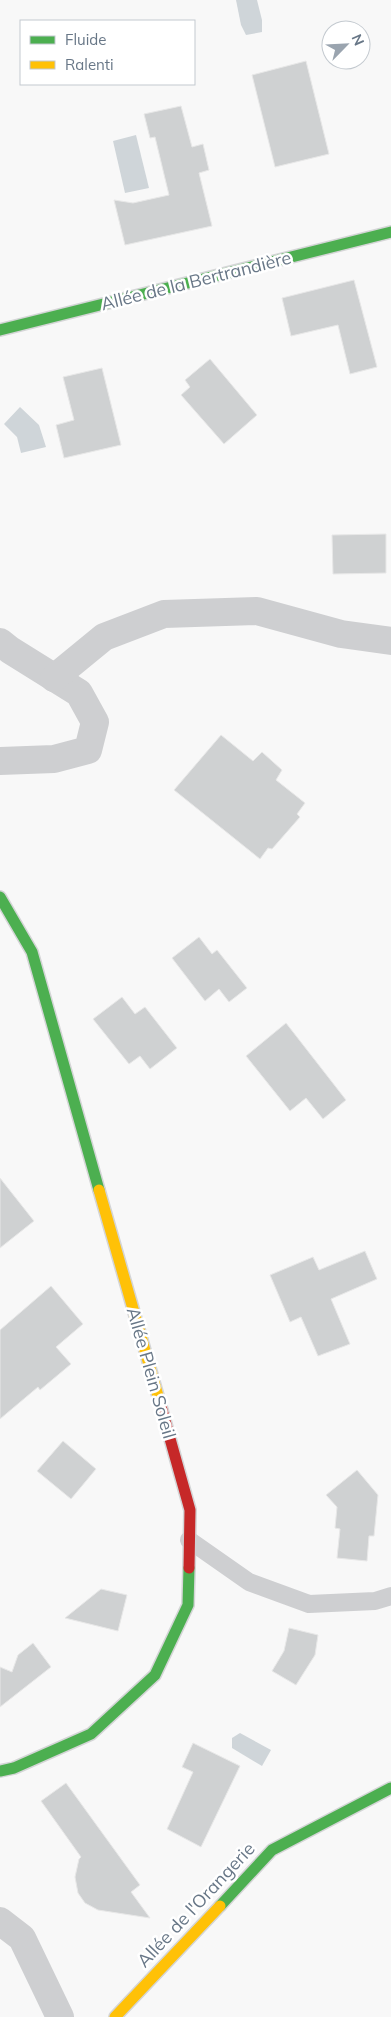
<svg xmlns="http://www.w3.org/2000/svg" width="391" height="2017" font-family="Mulish,sans-serif">
<style>
.water{fill:#cfd5d9}
.building{fill:#cfd1d2;stroke:#e8e8e8}
.lines{fill:none;stroke-linecap:round;stroke-linejoin:round}
.fast-casing{stroke:#d4d5d6;stroke-width:14}
.slow-casing{stroke:#d4d5d6;stroke-width:14}
.jam-casing{stroke:#d4d5d6;stroke-width:14}
.lane{stroke:#cecfd1;stroke-width:18}
.street{stroke:#cecfd1;stroke-width:28}
.fast{stroke:#4caf50;stroke-width:11}
.slow{stroke:#ffc107;stroke-width:11}
.jam{stroke:#c62828;stroke-width:11}
.labels{text-anchor:middle;stroke-width:5;stroke-linejoin:round;paint-order:stroke}
.street-label{font-size:18px;fill:#687787;stroke:#fff}
</style>
<rect width="100%" height="100%" fill="#f8f8f8"/>
<!-- water -->
<g class="water">
<path d="M 236,0 L 257,0 L 262,20 L 262,32 L 246,35 L 241,25 Z"/>
<path d="M 136,135 L 149,188 L 125,193 L 113,141 Z"/>
<path d="M 20,407 L 39,425 L 46,447 L 21,453 L 17,437 L 4,424 Z"/>
<path d="M 240,1733 L 271,1750 L 262,1766 L 232,1748 L 232,1738 Z"/>
</g>
<!-- building -->
<g class="building">
<path d="M 306,61 L 329,154 L 275,167 L 252,75 Z"/>
<path d="M 181,106 L 192,147 L 203,144 L 209,170 L 199,173 L 212,226 L 125,245 L 114,200 L 133,203 L 169,195 L 155,137 L 150,138 L 144,114 Z"/>
<path d="M 354,280 L 377,367 L 350,374 L 338,325 L 291,336 L 282,298 Z"/>
<path d="M 210,359 L 257,415 L 224,444 L 181,395 L 190,387 L 185,380 Z"/>
<path d="M 102,368 L 121,445 L 64,458 L 56,425 L 74,420 L 63,377 Z"/>
<path d="M 386,534 L 386,573 L 333,574 L 332,535 Z"/>
<path d="M 221,735 L 253,761 L 262,752 L 282,770 L 276,780 L 305,803 L 297,814 L 300,817 L 272,849 L 268,848 L 260,859 L 174,790 Z"/>
<path d="M 199,937 L 212,954 L 217,950 L 247,988 L 229,1002 L 219,989 L 205,1001 L 172,958 Z"/>
<path d="M 122,997 L 135,1014 L 145,1007 L 177,1048 L 150,1069 L 140,1056 L 129,1064 L 93,1019 Z"/>
<path d="M 286,1023 L 346,1100 L 323,1119 L 306,1098 L 290,1111 L 246,1056 Z"/>
<path d="M 0,1178 L 34,1221 L 0,1248 Z"/>
<path d="M 365,1251 L 377,1279 L 331,1299 L 350,1344 L 318,1356 L 301,1317 L 290,1322 L 270,1275 L 313,1257 L 319,1270 Z"/>
<path d="M 51,1286 L 83,1324 L 56,1347 L 71,1364 L 40,1390 L 38,1387 L 0,1419 L 0,1330 Z"/>
<path d="M 63,1441 L 96,1469 L 71,1499 L 37,1471 Z"/>
<path d="M 357,1470 L 378,1495 L 374,1536 L 369,1536 L 367,1561 L 337,1558 L 340,1529 L 335,1528 L 337,1507 L 326,1495 Z"/>
<path d="M 101,1589 L 127,1595 L 118,1631 L 65,1618 Z"/>
<path d="M 289,1628 L 318,1635 L 315,1655 L 296,1685 L 272,1671 L 284,1651 Z"/>
<path d="M 33,1643 L 51,1667 L 0,1707 L 0,1667 L 12,1672 L 18,1655 Z"/>
<path d="M 193,1743 L 240,1766 L 201,1847 L 167,1829 L 193,1772 L 182,1767 Z"/>
<path d="M 66,1783 L 140,1885 L 131,1892 L 150,1918 L 98,1910 L 85,1903 L 78,1893 L 75,1877 L 79,1859 L 81,1857 L 41,1801 Z"/>
</g>
<g class="lines">
<!-- fast casing -->
<g class="fast-casing">
<g id="fast">
<path d="M 0,330 L 391,232"/>
<path d="M 0,897 L 32,952 L 99,1190"/>
<path d="M 0,1771 L 14,1768 L 91,1734 L 155,1675 L 188,1605 L 189,1568"/>
<path d="M 220,1906 L 272,1850 L 391,1788"/>
</g>
</g>
<!-- slow casing -->
<g class="slow-casing">
<g id="slow">
<path d="M 99,1190 L 160,1403"/>
<path d="M 115,2017 L 220,1906"/>
</g>
</g>
<!-- jam casing -->
<g class="jam-casing">
<path id="jam" d="M 160,1403 L 190,1510 L 189,1568"/>
</g>
<!-- lane -->
<path class="lane" d="M 189,1540 L 249,1582 L 309,1604 L 375,1601 L 391,1596"/>
<!-- street -->
<g class="street">
<path d="M 0,642 L 10,650 L 79,693 L 95,722 L 88,750 L 54,759 L 0,761"/>
<path d="M 54,678 L 104,637 L 164,614 L 257,611 L 341,634 L 391,641"/>
<path d="M 0,1921 L 22,1938 L 60,2017"/>
</g>
<!-- fast -->
<use href="#fast" class="fast"/>
<!-- slow -->
<use href="#slow" class="slow"/>
<!-- jam -->
<use href="#jam" class="jam"/>
</g>
<g class="labels">
<!-- street labels -->
<g class="street-label">
<text transform="translate(196 281) rotate(-14)" y="6">Allée de la Bertrandière</text>
<text transform="translate(151 1373) rotate(74)" y="6">Allée Plein Soleil</text>
<text transform="translate(196 1905) rotate(-47)" y="6">Allée de l'Orangerie</text>
</g>
</g>
<!-- legend -->
<rect x="20" y="20" width="175" height="65" fill="#ffffff" stroke="#c3c9cf"/>
<rect x="30" y="36" width="25" height="8" fill="#4caf50" stroke="#c3c9cf"/>
<text x="65" y="45" font-size="15" fill="#687787">Fluide</text>
<rect x="30" y="61" width="25" height="8" fill="#ffc107" stroke="#c3c9cf"/>
<text x="65" y="70" font-size="15" fill="#687787">Ralenti</text>
<!-- north arrow -->
<g transform="translate(346 45) rotate(66)"><circle r="24" fill="#ffffff" stroke="#c3c9cf"/>
<path d="M0-4L9 19L0 12L-9 19Z" fill="#9aa4af"/>
<text y="-8" font-size="14" font-weight="bold" text-anchor="middle" fill="#687787">N</text>
</g>
</svg>
